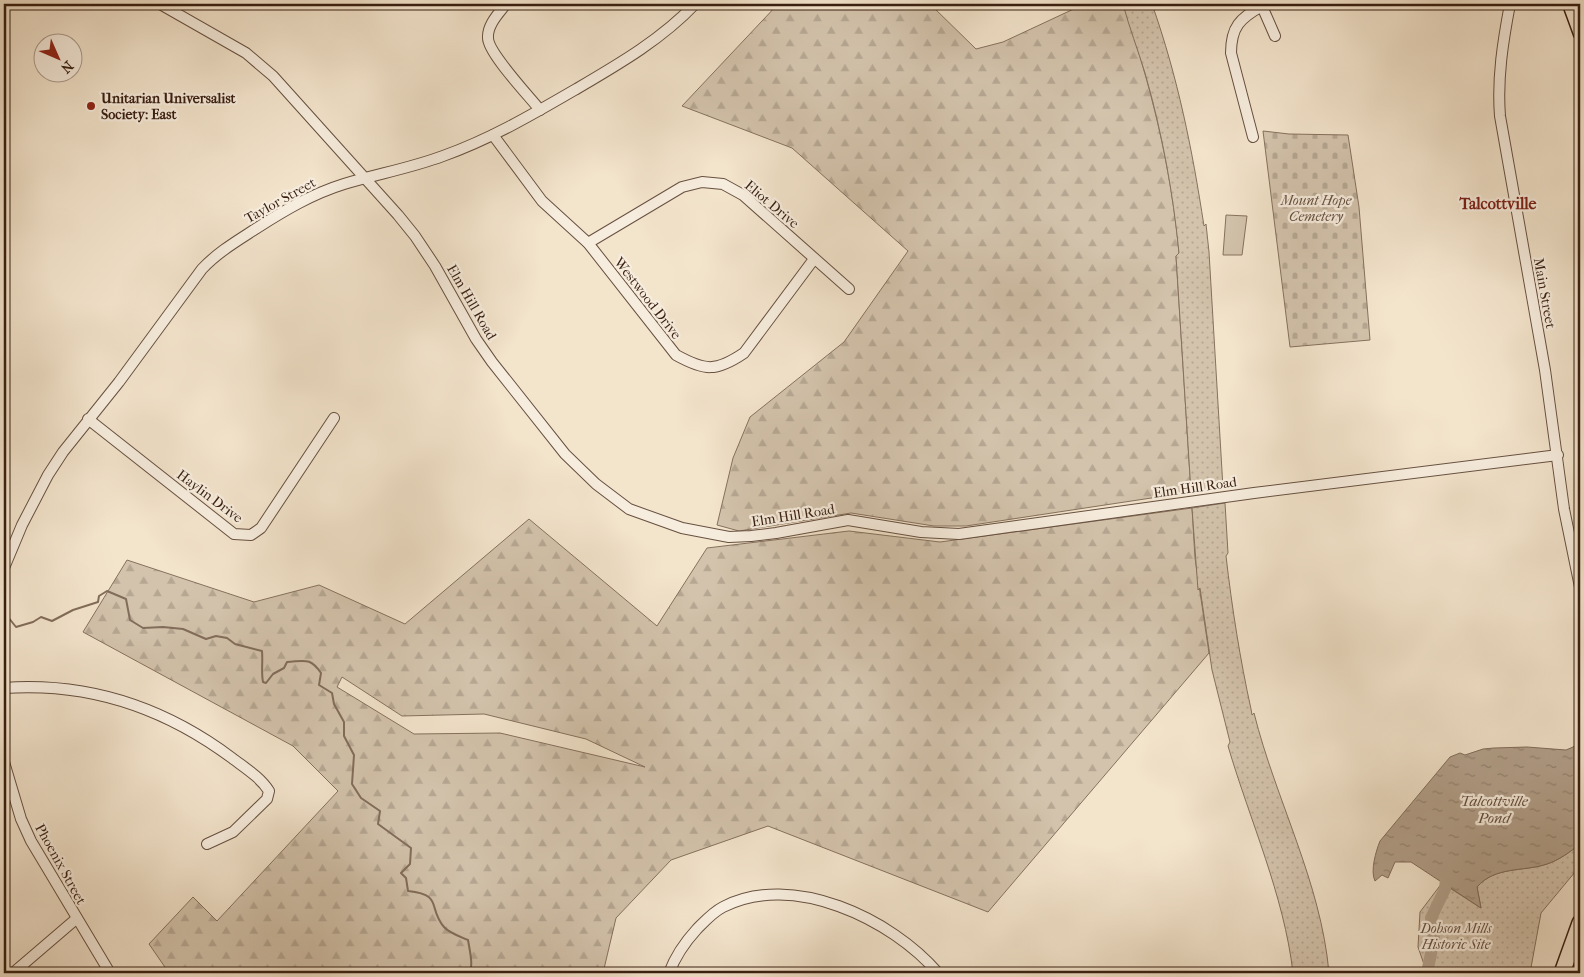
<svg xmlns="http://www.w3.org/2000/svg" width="1584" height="977" font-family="'IM FELL French Canon',serif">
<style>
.forest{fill:url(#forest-firs);stroke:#86715e;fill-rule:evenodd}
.cemetery{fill:url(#cemetery-stones);stroke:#86715e}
.park{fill:url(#park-dots);stroke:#86715e}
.pitch{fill:#d3c3ac;stroke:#86715e}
.water{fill:url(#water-ripples);stroke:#826d5b}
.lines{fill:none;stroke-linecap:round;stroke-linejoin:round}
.stream{stroke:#826d5b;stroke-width:2}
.river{stroke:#b3a18c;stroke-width:12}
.minor-casing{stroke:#675040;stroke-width:12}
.major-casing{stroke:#381f11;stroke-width:15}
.highway-casing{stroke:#381f11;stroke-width:18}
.minor{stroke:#f7edde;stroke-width:10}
.major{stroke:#f3e4cc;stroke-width:12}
.highway{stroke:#f3e4cc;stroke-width:15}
.poi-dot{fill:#8f2418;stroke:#f7edde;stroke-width:2}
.labels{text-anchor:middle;stroke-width:4.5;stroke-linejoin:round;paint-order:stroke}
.poi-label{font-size:14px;font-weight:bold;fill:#381f11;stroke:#f7edde;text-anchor:start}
.street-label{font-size:14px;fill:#381f11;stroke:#f7edde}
.park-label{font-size:14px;font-style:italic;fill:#665040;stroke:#f7edde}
.water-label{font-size:15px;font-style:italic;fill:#634c3c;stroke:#f7edde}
.quarter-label{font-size:16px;font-weight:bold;fill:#7a1f14;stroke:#f7edde}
</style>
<defs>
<pattern id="forest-firs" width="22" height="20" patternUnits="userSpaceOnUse" patternTransform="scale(1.25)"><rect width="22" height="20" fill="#d3c3ac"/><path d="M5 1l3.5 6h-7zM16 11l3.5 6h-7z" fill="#b6a793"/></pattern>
<pattern id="cemetery-stones" width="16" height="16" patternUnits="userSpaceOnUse" patternTransform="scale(1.25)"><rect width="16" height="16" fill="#d3c3ac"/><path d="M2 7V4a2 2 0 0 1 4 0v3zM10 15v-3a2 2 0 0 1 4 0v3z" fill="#b6a793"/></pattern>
<pattern id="park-dots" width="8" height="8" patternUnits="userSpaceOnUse" patternTransform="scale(1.25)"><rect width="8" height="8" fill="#d3c3ac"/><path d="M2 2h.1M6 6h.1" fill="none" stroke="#b6a793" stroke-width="1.8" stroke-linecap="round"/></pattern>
<pattern id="water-ripples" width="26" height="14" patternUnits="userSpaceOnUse" patternTransform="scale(1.25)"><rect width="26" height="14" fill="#b3a18c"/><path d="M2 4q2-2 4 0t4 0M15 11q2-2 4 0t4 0" fill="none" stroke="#938371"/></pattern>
</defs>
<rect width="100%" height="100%" fill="#f3e4cc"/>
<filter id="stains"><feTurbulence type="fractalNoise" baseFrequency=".004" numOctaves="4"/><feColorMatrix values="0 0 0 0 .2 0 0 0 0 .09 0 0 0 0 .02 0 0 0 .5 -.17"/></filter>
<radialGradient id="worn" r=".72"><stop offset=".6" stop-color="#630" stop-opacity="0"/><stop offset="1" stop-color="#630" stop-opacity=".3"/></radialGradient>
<!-- forest -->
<g class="forest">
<path d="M 778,4 L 930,4 L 976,49 L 1003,42 L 1078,7 L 1081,4 L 1123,4 C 1151,85 1171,167 1179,253 L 1176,256 L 1191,492 L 966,526 L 934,526 L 851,513 L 739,531 L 717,525 L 733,458 L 750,417 L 844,342 L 908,251 L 792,148 L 682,106 Z"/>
<path d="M 1192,508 L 1195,558 L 1209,653 L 988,912 L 768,826 L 671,860 L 616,918 L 603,973 L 169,973 L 149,944 L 193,897 L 217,921 L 338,791 L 293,746 L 83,632 L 127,560 L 254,602 L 319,585 L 405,624 L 529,519 L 657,626 L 707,548 L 849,531 L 940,542 ZM 342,677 L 402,716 L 484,714 L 586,739 L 645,767 L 500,733 L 414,734 L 337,687 Z"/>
</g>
<!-- cemetery -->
<path class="cemetery" d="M 1263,131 L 1289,134 L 1348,135 L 1359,207 L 1370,340 L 1290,347 Z"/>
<!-- park -->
<g class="park">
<path d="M 1123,4 L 1152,4 C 1178,78 1192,148 1204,226 L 1206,224 L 1209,252 L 1223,488 L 1191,492 L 1176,256 L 1179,253 C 1173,192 1162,132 1145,73 C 1138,50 1129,27 1123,4 Z"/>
<path d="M 1225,503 L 1228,553 L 1226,556 C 1232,608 1240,659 1251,709 L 1252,715 L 1254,713 C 1276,801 1321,882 1329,973 L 1293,973 C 1284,895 1250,821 1228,746 L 1230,742 L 1212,670 L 1200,588 L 1198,590 L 1192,508 Z"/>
<path d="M 1580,844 L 1580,866 L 1541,913 L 1530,973 L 1427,973 L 1418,947 L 1420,912 L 1442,883 L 1481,908 L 1477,887 C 1495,866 1523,872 1547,864 C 1559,860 1570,852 1580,844 Z"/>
</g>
<!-- pitch -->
<path class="pitch" d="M 1226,215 L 1247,216 L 1242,255 L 1223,255 Z"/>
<!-- water -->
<path class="water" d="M 1580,742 L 1580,844 C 1570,852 1559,860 1547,864 C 1523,872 1495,866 1477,887 L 1481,908 L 1411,862 L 1395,862 L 1388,878 L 1382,875 L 1375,881 C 1370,871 1376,851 1380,841 L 1450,757 L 1460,753 L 1465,755 L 1483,749 L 1494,748 L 1527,747 L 1566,750 L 1573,747 Z"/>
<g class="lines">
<!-- stream -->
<path class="stream" d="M 4,617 L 8,617 L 16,627 L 33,622 L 41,617 L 52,621 L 73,610 L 98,602 L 99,596 L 107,591 L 126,599 L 130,620 L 143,628 L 163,627 L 183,629 L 206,639 L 216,636 L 227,638 L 235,644 L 262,651 C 263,662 261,672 263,682 L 266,683 L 273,674 L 284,668 L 287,662 C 305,661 310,657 321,673 L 319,685 L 332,693 L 334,704 L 344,722 L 344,736 L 354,755 L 352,784 L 361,798 L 380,811 L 378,824 L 411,848 L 410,864 L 401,873 L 406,878 L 408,891 C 444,895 427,907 444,927 C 449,933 461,937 468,940 C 470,952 473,963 470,973"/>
<!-- river -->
<path class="river" d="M 1427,973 L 1434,939 L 1431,918 L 1445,889 L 1447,870"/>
<!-- minor casing -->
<g class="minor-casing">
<g id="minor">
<path d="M 160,4 L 246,53 L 273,76 L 398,215 L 415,236 L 435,266 L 476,339 L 492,362 L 565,454 L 596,484 L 629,509 L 682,528 L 729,537 L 751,536 L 776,533 L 848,520 L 921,532 L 959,534 L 1254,493 L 1558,455"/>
<path d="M 506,4 C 499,13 487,25 488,38 C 488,53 529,96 540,110"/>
<path d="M 1261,4 L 1275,36"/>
<path d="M 1510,4 C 1503,41 1497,78 1500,116 L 1545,370 L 1564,509 L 1580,587"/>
<path d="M 493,135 L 542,201 L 588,243 L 676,355 C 705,371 716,372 744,353 L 814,259"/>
<path d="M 1253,137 L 1231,53 C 1231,27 1240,18 1262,6"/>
<path d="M 588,243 L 682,187 L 702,182 L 723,184 L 743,195 L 849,289"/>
<path d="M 88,419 L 234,534 L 251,535 L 261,528 L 334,418"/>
<path d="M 4,568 L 22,525 L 48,475 L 63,452 L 119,382 L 202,269 C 218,252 237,241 257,228 C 285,210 312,194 344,184 C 377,174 411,168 443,156 C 491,139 535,113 578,88 C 619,64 662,39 695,4"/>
<path d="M 4,688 C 88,682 165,708 232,758 C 245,768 260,777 269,791 L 267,799 L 233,832 L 207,844"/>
<path d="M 4,762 L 21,819 L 31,841 L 110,973"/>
<path d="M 13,973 L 76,919"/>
<path d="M 669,973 C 675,957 685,942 697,929 C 705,921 713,912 723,907 C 792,871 892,919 938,973"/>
</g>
</g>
<!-- major casing -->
<g class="major-casing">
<path id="major" d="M 1569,4 L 1580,34"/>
</g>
<!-- highway casing -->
<g class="highway-casing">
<path id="highway" d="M 1562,973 L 1580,923"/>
</g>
<!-- minor -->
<use href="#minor" class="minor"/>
<!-- major -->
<use href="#major" class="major"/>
<!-- highway -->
<use href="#highway" class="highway"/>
</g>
<!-- markers -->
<circle class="poi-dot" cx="91" cy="106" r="5"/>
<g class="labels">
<!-- poi labels -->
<g class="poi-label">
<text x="101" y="103">Unitarian Universalist<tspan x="101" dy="16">Society: East</tspan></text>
</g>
<!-- street labels -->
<g class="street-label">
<text transform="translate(280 200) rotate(-29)" y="5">Taylor Street</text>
<text transform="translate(772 204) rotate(40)" y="5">Eliot Drive</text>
<text transform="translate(1545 293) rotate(80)" y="5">Main Street</text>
<text transform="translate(648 298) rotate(52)" y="5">Westwood Drive</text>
<text transform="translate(472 302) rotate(60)" y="5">Elm Hill Road</text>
<text transform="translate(1195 487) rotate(-8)" y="5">Elm Hill Road</text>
<text transform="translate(210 496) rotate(37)" y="5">Haylin Drive</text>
<text transform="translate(793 515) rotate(-9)" y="5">Elm Hill Road</text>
<text transform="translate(61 864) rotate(61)" y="5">Phoenix Street</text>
</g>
<!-- park labels -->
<g class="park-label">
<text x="1316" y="205">Mount Hope<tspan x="1316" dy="16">Cemetery</tspan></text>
<text x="1456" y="933">Dobson Mills<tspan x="1456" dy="16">Historic Site</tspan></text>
</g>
<!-- water labels -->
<g class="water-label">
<text x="1494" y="806">Talcottville<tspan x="1494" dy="17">Pond</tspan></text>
</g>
<!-- quarter labels -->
<g class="quarter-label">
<text x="1498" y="209">Talcottville</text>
</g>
</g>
<!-- margin -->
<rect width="1584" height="977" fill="none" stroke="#f3e4cc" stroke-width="20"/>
<rect x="5" y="5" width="1574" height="967" fill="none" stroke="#381f11" stroke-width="2.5"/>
<rect x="10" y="10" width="1564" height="957" fill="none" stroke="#381f11"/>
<!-- north arrow -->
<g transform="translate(58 58) rotate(135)"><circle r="24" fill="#f7edde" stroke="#ab9b8c"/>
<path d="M0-4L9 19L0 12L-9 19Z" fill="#8f2418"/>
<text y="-8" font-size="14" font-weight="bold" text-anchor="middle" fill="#381f11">N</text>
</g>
<rect width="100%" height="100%" filter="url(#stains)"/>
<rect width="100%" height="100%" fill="url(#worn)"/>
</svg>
